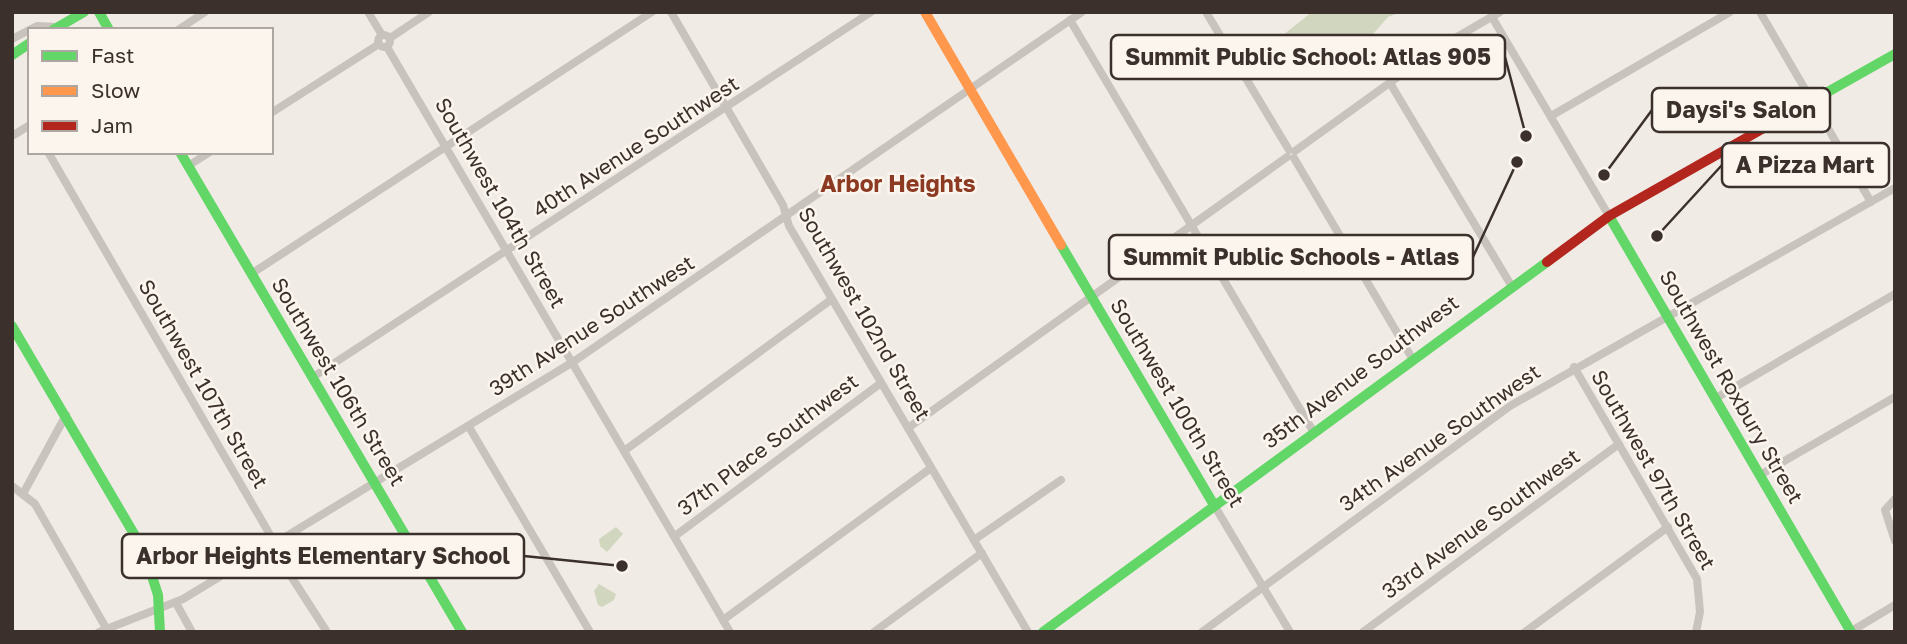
<svg xmlns="http://www.w3.org/2000/svg" width="1907" height="644" font-family="'Golos Text',sans-serif">
<style>
.green{fill:#d1d6bf}
.lines{fill:none;stroke-linecap:round;stroke-linejoin:round}
.street{stroke:#c9c3be;stroke-width:8}
.fast{stroke:#63d668;stroke-width:10}
.slow{stroke:#ff974d;stroke-width:10}
.jam{stroke:#b3261e;stroke-width:10}
.labels{text-anchor:middle;stroke-width:5;stroke-linejoin:round;paint-order:stroke}
.street-label{font-size:21px;fill:#3b302b;stroke:#fbf5ee}
.neighbourhood-label{font-size:23px;font-weight:bold;fill:#8c3b22;stroke:#fbf5ee}
.leader{fill:none;stroke:#3b302b;stroke-width:2.5}
.callout-dot{fill:#3b302b;stroke:#fbf5ee;stroke-width:2.5}
.callout{fill:#fbf5ee;stroke:#3b302b;stroke-width:2.5}
.callout-label{font-size:23px;text-anchor:middle;font-weight:bold;fill:#3b302b}
</style>
<rect width="100%" height="100%" fill="#f0ebe5"/>
<!-- green -->
<g class="green">
<path d="M 1312,12 L 1401,12 L 1388,17 L 1373,34 L 1341,48 L 1303,77 L 1278,39 Z"/>
<path d="M 616,527 L 623,534 L 607,552 L 600,546 L 599,539 Z"/>
<path d="M 599,584 L 616,594 L 614,600 L 602,607 L 598,605 L 594,591 Z"/>
</g>
<g class="lines">
<!-- street -->
<g class="street">
<path d="M 368,12 L 382,35"/>
<path d="M 671,12 L 783,205 L 789,226 L 1028,632"/>
<path d="M 1206,12 L 1289,150"/>
<path d="M 1760,12 L 1871,202"/>
<path d="M 1492,17 L 1609,216"/>
<path d="M 1070,20 L 1313,431"/>
<path d="M 178,30 L 205,12"/>
<circle cx="384" cy="41" r="6"/>
<path d="M 390,38 L 429,12"/>
<path d="M 12,39 L 37,26 L 57,27"/>
<path d="M 387,47 L 730,632"/>
<path d="M 1390,83 L 1511,285"/>
<path d="M 271,113 L 379,44"/>
<path d="M 1551,116 L 1730,12"/>
<path d="M 12,136 L 30,125"/>
<path d="M 1295,151 L 1438,48 L 1500,12"/>
<path d="M 48,152 L 269,533 L 276,553 L 327,632"/>
<path d="M 1294,158 L 1412,358"/>
<path d="M 188,166 L 210,152"/>
<path d="M 251,274 L 652,12"/>
<path d="M 1574,367 L 1697,579 L 1700,612 L 1696,632"/>
<path d="M 313,377 L 871,12"/>
<path d="M 1716,398 L 1895,294"/>
<path d="M 469,427 L 590,632"/>
<path d="M 908,428 L 1287,157"/>
<path d="M 624,451 L 832,299"/>
<path d="M 1760,475 L 1895,397"/>
<path d="M 12,486 L 35,504 L 106,628"/>
<path d="M 24,492 L 66,415"/>
<path d="M 1895,499 L 1885,510 L 1895,541"/>
<path d="M 1214,505 L 1290,632"/>
<path d="M 675,536 L 881,383"/>
<path d="M 974,540 L 1061,480"/>
<path d="M 176,603 L 192,632"/>
<path d="M 723,620 L 931,468"/>
<path d="M 99,632 L 183,599 L 573,362 L 1082,12"/>
<path d="M 874,632 L 982,553"/>
<path d="M 1202,632 L 1510,406 L 1895,188"/>
<path d="M 1363,632 L 1619,444"/>
<path d="M 1525,632 L 1668,527"/>
<path d="M 1850,632 L 1895,605"/>
</g>
<!-- fast -->
<g class="fast">
<path d="M 99,12 L 109,30"/>
<path d="M 53,30 L 84,12"/>
<path d="M 12,55 L 30,43"/>
<path d="M 1762,129 L 1895,54"/>
<path d="M 180,152 L 462,632"/>
<path d="M 1609,216 L 1851,632"/>
<path d="M 1061,245 L 1214,505"/>
<path d="M 12,326 L 144,551 L 158,595 L 160,632"/>
<path d="M 1043,632 L 1547,262"/>
</g>
<!-- slow -->
<path class="slow" d="M 925,12 L 1061,245"/>
<!-- jam -->
<path class="jam" d="M 1547,262 L 1609,216 L 1762,129"/>
</g>
<g class="labels">
<!-- street labels -->
<g class="street-label">
<text transform="translate(636 147) rotate(-33)" y="7">40th Avenue Southwest</text>
<text transform="translate(500 203) rotate(60)" y="7">Southwest 104th Street</text>
<text transform="translate(864 314) rotate(60)" y="7">Southwest 102nd Street</text>
<text transform="translate(592 326) rotate(-33)" y="7">39th Avenue Southwest</text>
<text transform="translate(1361 372) rotate(-37)" y="7">35th Avenue Southwest</text>
<text transform="translate(338 382) rotate(59)" y="7">Southwest 106th Street</text>
<text transform="translate(203 384) rotate(60)" y="7">Southwest 107th Street</text>
<text transform="translate(1731 387) rotate(60)" y="7">Southwest Roxbury Street</text>
<text transform="translate(1177 403) rotate(59)" y="7">Southwest 100th Street</text>
<text transform="translate(1440 438) rotate(-35)" y="7">34th Avenue Southwest</text>
<text transform="translate(768 445) rotate(-37)" y="7">37th Place Southwest</text>
<text transform="translate(1653 470) rotate(60)" y="7">Southwest 97th Street</text>
<text transform="translate(1481 524) rotate(-36)" y="7">33rd Avenue Southwest</text>
</g>
<!-- neighbourhood labels -->
<g class="neighbourhood-label">
<text x="898" y="192">Arbor Heights</text>
</g>
</g>
<!-- callouts -->
<path class="leader" d="M1526 136L1505 57M1604 175L1652 110M1657 236L1722 165M1517 162L1473 257M622 566L524 556"/>
<g class="callout-dot">
<circle cx="1526" cy="136" r="7"/>
<circle cx="1604" cy="175" r="7"/>
<circle cx="1657" cy="236" r="7"/>
<circle cx="1517" cy="162" r="7"/>
<circle cx="622" cy="566" r="7"/>
</g>
<g class="callout">
<rect x="1111" y="35" width="394" height="44" rx="7"/>
<rect x="1652" y="88" width="178" height="44" rx="7"/>
<rect x="1722" y="143" width="167" height="44" rx="7"/>
<rect x="1109" y="235" width="364" height="44" rx="7"/>
<rect x="122" y="534" width="402" height="44" rx="7"/>
</g>
<g class="callout-label">
<text x="1308" y="65">Summit Public School: Atlas 905</text>
<text x="1741" y="118">Daysi's Salon</text>
<text x="1805" y="173">A Pizza Mart</text>
<text x="1291" y="265">Summit Public Schools - Atlas</text>
<text x="323" y="564">Arbor Heights Elementary School</text>
</g>
<!-- border -->
<rect width="1907" height="644" fill="none" stroke="#3b302b" stroke-width="28"/>
<!-- legend -->
<rect x="28" y="28" width="245" height="126" fill="#fbf5ee" stroke="#aea6a0" stroke-width="2"/>
<rect x="42" y="51" width="35" height="10" fill="#63d668" stroke="#aea6a0" stroke-width="2"/>
<text x="91" y="63" font-size="21" fill="#3b302b">Fast</text>
<rect x="42" y="86" width="35" height="10" fill="#ff974d" stroke="#aea6a0" stroke-width="2"/>
<text x="91" y="98" font-size="21" fill="#3b302b">Slow</text>
<rect x="42" y="121" width="35" height="10" fill="#b3261e" stroke="#aea6a0" stroke-width="2"/>
<text x="91" y="133" font-size="21" fill="#3b302b">Jam</text>
</svg>
